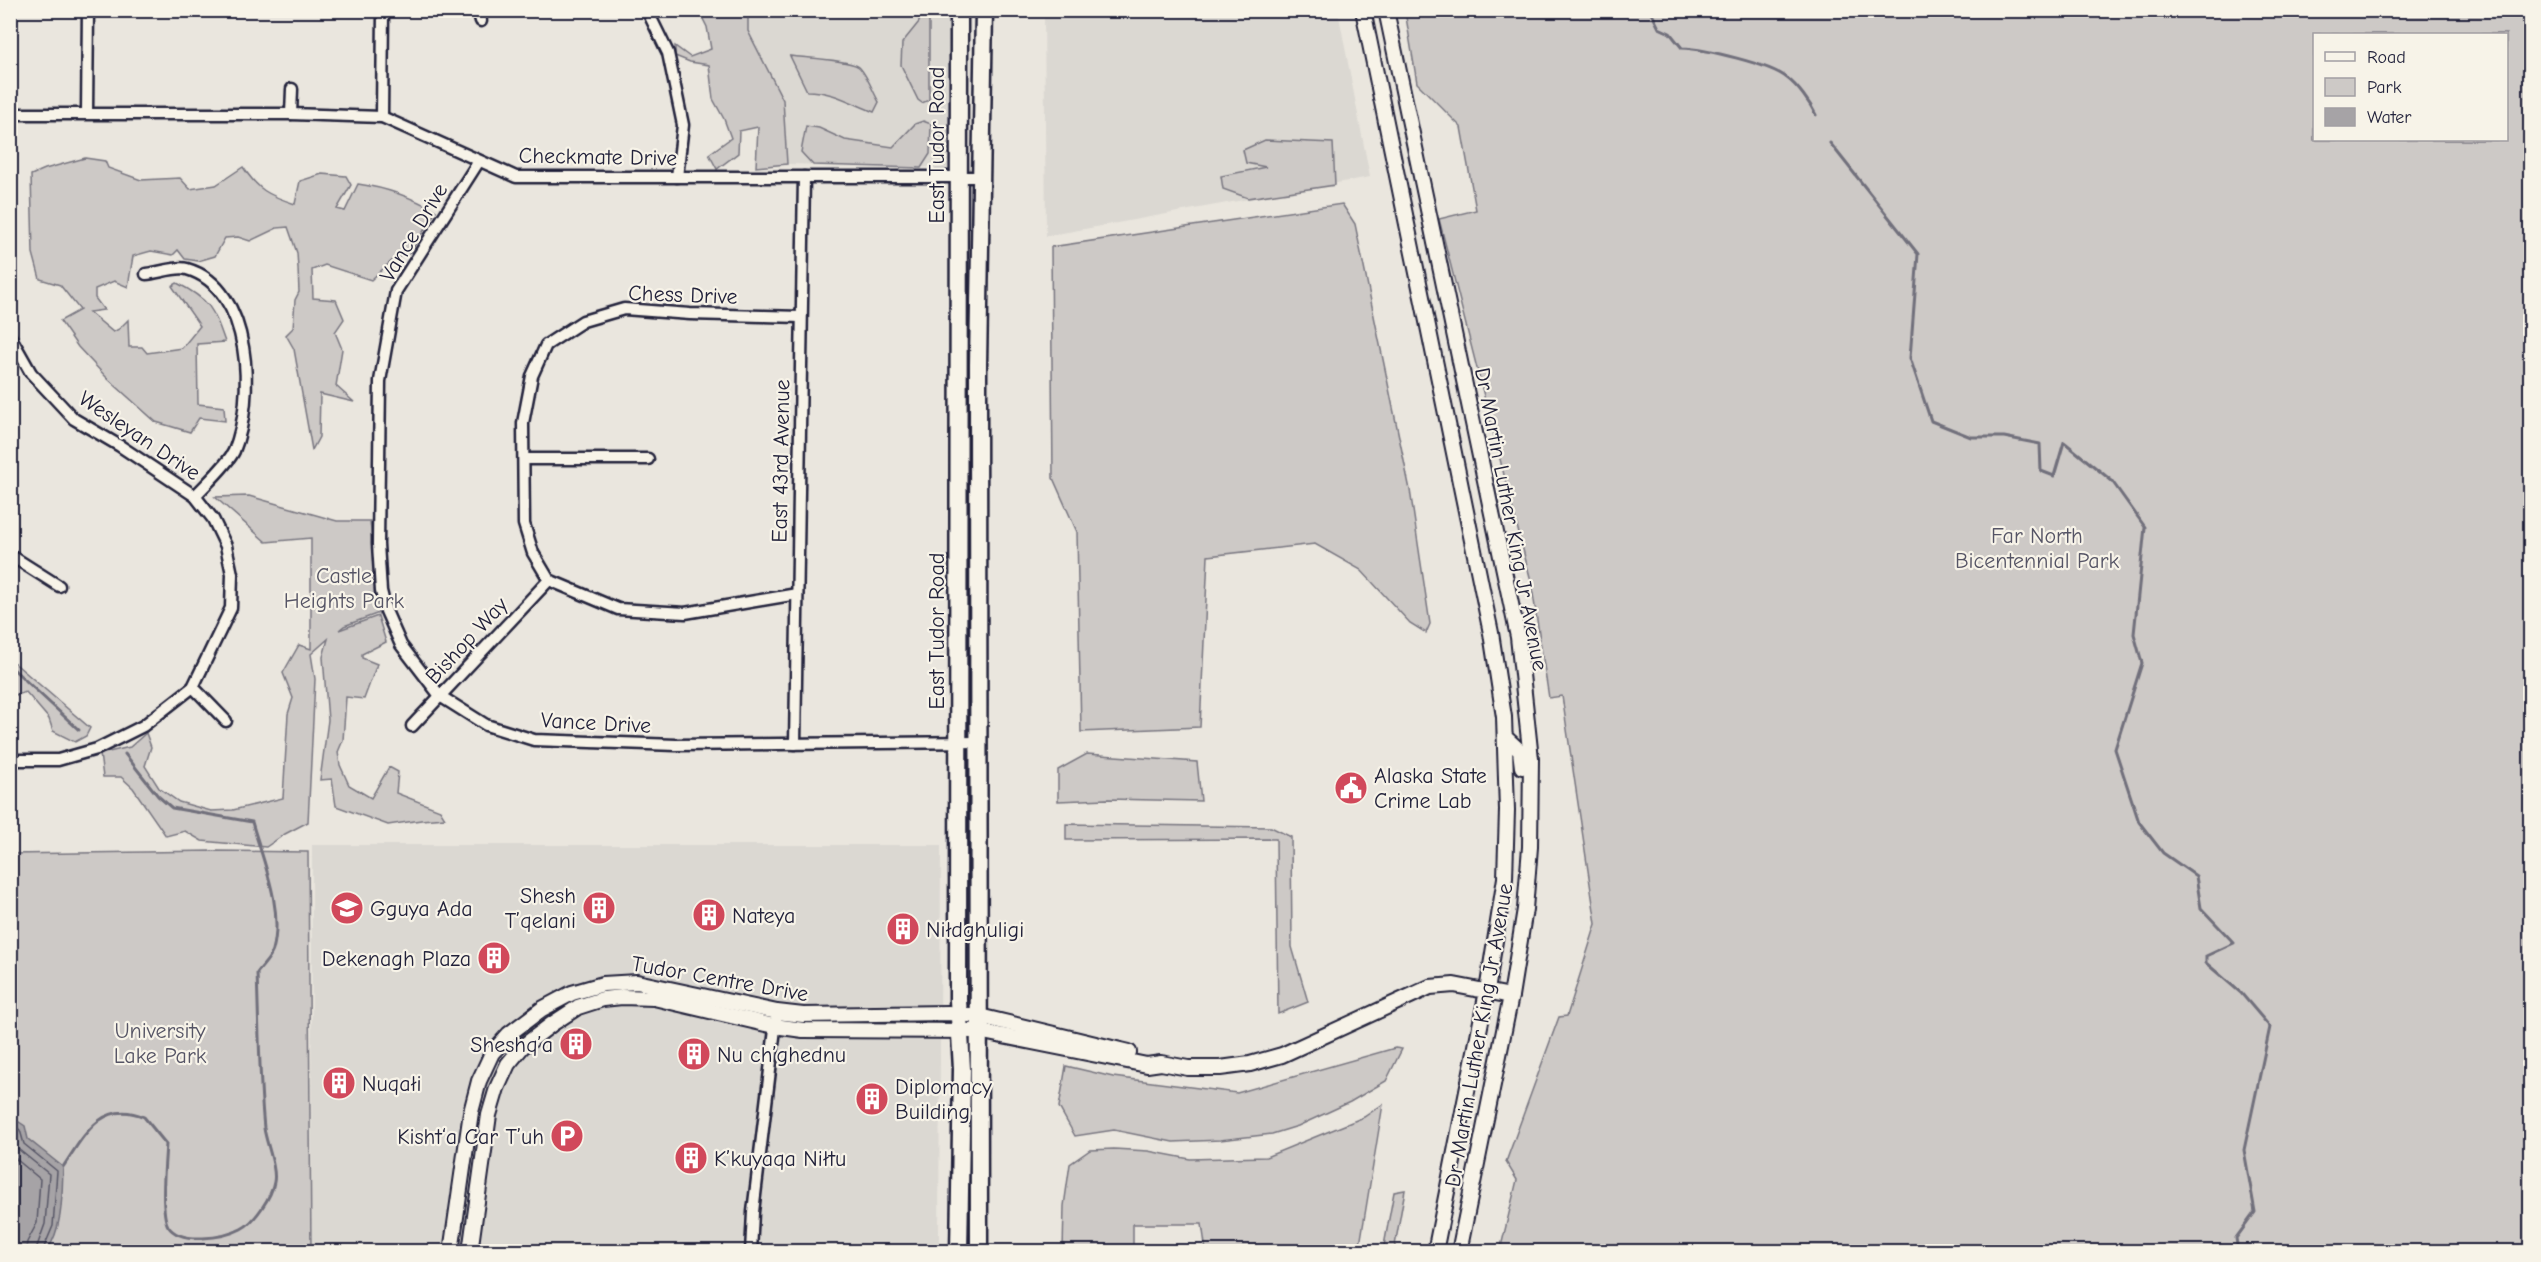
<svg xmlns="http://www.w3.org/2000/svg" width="2541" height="1262" font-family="'Comic Neue',sans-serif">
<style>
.built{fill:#dbd8d2}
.green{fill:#cdc9c6;stroke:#787680;stroke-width:1.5;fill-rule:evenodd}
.water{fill:#a6a3a6;stroke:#716f7b;stroke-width:1.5}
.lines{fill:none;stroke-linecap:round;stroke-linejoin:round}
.shore{stroke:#575666;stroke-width:1.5}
.stream{stroke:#716f7b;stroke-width:3}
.minor-casing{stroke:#22223b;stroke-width:15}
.tertiary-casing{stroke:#22223b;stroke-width:18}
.primary-casing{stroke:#22223b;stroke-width:21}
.minor{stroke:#f7f3e8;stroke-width:10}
.tertiary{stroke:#f7f3e8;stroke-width:14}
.primary{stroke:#f7f3e8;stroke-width:16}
.labels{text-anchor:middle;stroke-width:4.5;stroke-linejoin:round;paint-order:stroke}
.street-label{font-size:22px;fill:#22223b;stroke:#f7f3e8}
.park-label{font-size:22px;fill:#555465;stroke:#f7f3e8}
.poi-label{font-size:22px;fill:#22223b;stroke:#f7f3e8;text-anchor:start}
</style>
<rect width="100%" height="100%" fill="#eae6de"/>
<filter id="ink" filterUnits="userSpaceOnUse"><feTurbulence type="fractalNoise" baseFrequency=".0167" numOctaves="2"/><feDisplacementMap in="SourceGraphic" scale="12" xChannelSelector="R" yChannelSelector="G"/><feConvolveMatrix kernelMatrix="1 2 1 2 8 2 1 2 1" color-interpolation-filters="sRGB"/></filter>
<g filter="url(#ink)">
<!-- built -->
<g class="built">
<path d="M 748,11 L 949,11 L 948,168 L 787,164 L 783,100 L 748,31 Z"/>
<path d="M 1044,11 L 1338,11 L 1370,177 L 1046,236 Z"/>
<path d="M 312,845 L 941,845 L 939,1251 L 311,1252 Z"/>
</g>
<!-- green -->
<g class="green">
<path d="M 699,11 L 748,11 L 748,31 L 783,100 L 787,164 L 756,167 L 758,127 L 739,131 L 738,153 L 717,169 L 709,154 L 731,138 L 724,119 L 713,99 L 709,65 L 690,62 L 675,56 L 675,46 L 690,57 L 711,49 L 707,27 Z"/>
<path d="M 919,11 L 929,11 L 929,100 L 922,103 L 918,100 L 901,65 L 902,43 L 919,22 Z"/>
<path d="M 1405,11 L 2530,11 L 2530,1251 L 1500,1251 L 1517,1180 L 1506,1162 L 1559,1017 L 1567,1016 L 1596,924 L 1562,696 L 1549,698 L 1531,581 L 1439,219 L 1476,210 L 1461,127 L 1417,83 ZM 2314,34 L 2506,34 L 2506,140 L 2314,140 Z"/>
<path d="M 790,56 C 803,58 854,60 860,68 C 868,77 873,92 879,102 L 874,112 C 851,103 832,91 807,91 Z"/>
<path d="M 923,121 L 931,124 L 930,154 L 921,168 L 813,165 L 801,152 L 806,126 L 819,128 L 845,140 L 893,147 L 915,124 Z"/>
<path d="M 1265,140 L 1333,143 L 1335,185 L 1248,198 L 1223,189 L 1221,176 L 1266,167 L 1246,163 L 1243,150 Z"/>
<path d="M 85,158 L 105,161 L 108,168 L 141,180 L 180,178 L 190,189 L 216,185 L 243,167 C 258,190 268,195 295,204 L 300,181 L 322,174 L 346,176 L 351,185 L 337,209 L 345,211 L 358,184 C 387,188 410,196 436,211 L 410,253 L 395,258 L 371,280 L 325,265 L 312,270 L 313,298 L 336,300 L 344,319 L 335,332 L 342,349 L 336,386 L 354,402 L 320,394 L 319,437 L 312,450 L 294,349 L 286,335 L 293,328 L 295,300 L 299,292 L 298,268 L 297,253 L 288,227 L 277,228 L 250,241 L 238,237 L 225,238 L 215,256 L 198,261 L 185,259 L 178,250 L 173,255 L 151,251 L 133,256 L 128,287 L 114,281 L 95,289 L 95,298 L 104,310 L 89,312 L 113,332 L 119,329 L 128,320 L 129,347 L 142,347 L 147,353 L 182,348 L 200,326 L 172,286 L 177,283 C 210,300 213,308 225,342 L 197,344 L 198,404 L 224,407 L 225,421 L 199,418 L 190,432 L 156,422 L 108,379 L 78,347 L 60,321 L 80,310 L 60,285 L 40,279 L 33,253 L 31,175 L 45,169 Z"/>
<path d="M 1342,204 L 1355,224 L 1410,490 L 1430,624 L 1426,633 L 1410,623 L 1361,570 L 1315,544 L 1208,556 L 1200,727 L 1081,732 L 1077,532 L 1053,478 L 1051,247 Z"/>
<path d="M 249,496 L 337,521 L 370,521 L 379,613 L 344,626 L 339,630 L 378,616 L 386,642 L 362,654 L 362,658 L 377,664 L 364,699 L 346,697 L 343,740 L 338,752 L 340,765 L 349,785 L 371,798 L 389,767 L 398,772 L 396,793 L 440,810 L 445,818 L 421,820 L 388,825 L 336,806 L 332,779 L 320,780 L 328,720 L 323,657 L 328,639 L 311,654 L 315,679 L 308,822 L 285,834 L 266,847 L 202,841 L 185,831 L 166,836 L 133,788 L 121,777 L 103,777 L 100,754 L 130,747 L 146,733 L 151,747 L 145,766 L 159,788 L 179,802 L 211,811 L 233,810 L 283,798 L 288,714 L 293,698 L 283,673 L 299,645 L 311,649 L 311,538 L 266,542 L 215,497 Z"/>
<path d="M 11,660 L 90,728 L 86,736 L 75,742 L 53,731 L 49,719 L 26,692 L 15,695 L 11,688 Z"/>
<path d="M 1087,754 L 1197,762 L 1201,801 L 1107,799 L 1058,801 L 1058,770 Z"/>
<path d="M 1066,824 L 1271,827 L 1291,837 L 1292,947 L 1308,1002 L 1278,1014 L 1276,839 L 1066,840 Z"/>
<path d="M 213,851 L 308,852 L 311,1251 L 11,1251 L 10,854 Z"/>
<path d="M 1395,1048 L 1402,1049 L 1386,1081 L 1350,1102 L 1298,1126 L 1272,1134 L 1220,1140 L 1173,1142 L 1114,1130 L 1075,1136 L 1059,1107 L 1066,1066 L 1113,1077 L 1237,1093 Z"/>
<path d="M 1383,1104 L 1359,1251 L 1206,1251 L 1202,1224 L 1133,1224 L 1133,1251 L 1063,1251 L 1064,1206 L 1070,1164 L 1090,1150 L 1114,1149 L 1148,1151 L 1190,1159 L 1266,1157 L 1364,1117 Z"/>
<path d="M 1405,1190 L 1394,1251 L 1383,1251 L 1394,1192 Z"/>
</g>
<!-- water -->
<path class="water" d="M 10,1116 L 25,1126 L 28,1139 L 63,1167 C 62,1196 63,1227 47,1251 L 11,1251 Z"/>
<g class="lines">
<!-- shore -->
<g class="shore">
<path d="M 10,1122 L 20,1130 L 24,1144 L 57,1171 L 53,1226 L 42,1252"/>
<path d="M 10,1132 L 18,1149 L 49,1174 L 45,1224 L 35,1252"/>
<path d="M 10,1154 L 40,1179 L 37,1223 L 27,1242 L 26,1252"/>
</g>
<!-- stream -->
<g class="stream">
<path d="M 1650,10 L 1659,28 L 1670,33 L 1682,48 C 1705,49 1770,64 1787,78 C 1798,86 1810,103 1816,115"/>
<path d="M 1830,143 L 1918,254 L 1910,358 L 1931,421 L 1971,437 L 2004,437 L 2040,444 L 2041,471 L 2054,476 L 2064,442 L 2112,481 L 2145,527 L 2134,634 L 2142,663 L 2115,749 L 2139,822 L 2163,853 L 2196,876 L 2201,908 L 2234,943 L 2206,956 L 2206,963 L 2241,993 L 2270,1027 L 2244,1150 L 2255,1212 L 2236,1238 L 2238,1252"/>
<path d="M 10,666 L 79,730"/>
<path d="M 63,1167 C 82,1139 101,1098 144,1117 L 166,1144 C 165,1162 160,1212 168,1226 C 180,1245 224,1238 241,1229 C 254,1223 272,1196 274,1182 C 277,1168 266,1143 264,1128 C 259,1077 259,1025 257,973 C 262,966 271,958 273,950 C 284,909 263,861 252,822 L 172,808 L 158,796 L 125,754"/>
</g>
<!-- minor casing -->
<g class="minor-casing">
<g id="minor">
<path d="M 478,10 L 481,21"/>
<path d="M 647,10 L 668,53 L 683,125 L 677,177"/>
<path d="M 87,113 L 88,10"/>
<path d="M 10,114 L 291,114 L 382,117 L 516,177 L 981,177"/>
<path d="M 291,114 L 292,89"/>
<path d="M 382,117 L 383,10"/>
<path d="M 479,161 L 396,291 L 380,381 L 378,544 L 381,591 L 386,611 L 401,645 L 440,696 L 486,725 L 534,740 L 676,745 L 978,742"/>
<path d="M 146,274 C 158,273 177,266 187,269 C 253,288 255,399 234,451 C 228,464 206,484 195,496"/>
<path d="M 10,336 L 31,373 L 74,419 L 120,446 L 195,496 L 213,519 L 226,546 L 232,574 L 231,608 L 193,687 L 143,726 L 97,749 L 58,760 L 10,760"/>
<path d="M 524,459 L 648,459"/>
<path d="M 10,555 L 59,586"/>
<path d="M 797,594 L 685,613 L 618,609 L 549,580 L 533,553 L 524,524 L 523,423 L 532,376 L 546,345 L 583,321 L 624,309 L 690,314 L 801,317"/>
<path d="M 193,687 L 226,721"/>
<path d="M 412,726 L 549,580"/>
<path d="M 795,744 L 804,177"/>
<path d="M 751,1252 L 753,1212 L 777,1012"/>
</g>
</g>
<!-- tertiary casing -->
<g class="tertiary-casing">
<g id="tertiary">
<path d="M 1363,10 L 1491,633 L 1504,717 L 1507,810 L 1505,878 L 1487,991 L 1435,1252"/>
<path d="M 1386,10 L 1518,637 L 1531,759 L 1530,847 L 1525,909 L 1511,996 L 1459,1252"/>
<path d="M 1505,737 L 1520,751 L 1522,767"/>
<path d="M 451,1252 L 471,1112 L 479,1081 L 492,1053 L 509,1034 L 542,1009 L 572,993 L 603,984 L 637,982 L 777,1012 L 803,1015 L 948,1013 L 979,1016 L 1129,1052"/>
<path d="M 470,1252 L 489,1115 L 497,1088 L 508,1064 L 522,1047 L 552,1024 L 578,1007 L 603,999 L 622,997 L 654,998 L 774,1026 L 803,1030 L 978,1031 L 1147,1065 L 1161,1063 L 1188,1068 L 1220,1068 L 1250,1064 L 1282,1055 L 1430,987 L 1454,985 L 1511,996"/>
</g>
</g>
<!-- primary casing -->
<g class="primary-casing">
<g id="primary">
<path d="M 959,10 L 958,1000 L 962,1069 L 959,1252"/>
<path d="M 979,1252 L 978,365 L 984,10"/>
</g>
</g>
<!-- minor -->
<use href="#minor" class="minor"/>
<!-- tertiary -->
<use href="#tertiary" class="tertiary"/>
<!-- primary -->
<use href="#primary" class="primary"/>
</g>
</g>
<!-- icons -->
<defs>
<g id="civic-disc" transform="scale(1.725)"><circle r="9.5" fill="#d1495b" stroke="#f7f3e8"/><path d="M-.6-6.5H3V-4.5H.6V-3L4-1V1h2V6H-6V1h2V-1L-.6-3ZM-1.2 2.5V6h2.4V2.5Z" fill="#fff"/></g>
<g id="school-disc" transform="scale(1.725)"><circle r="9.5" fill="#d1495b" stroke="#f7f3e8"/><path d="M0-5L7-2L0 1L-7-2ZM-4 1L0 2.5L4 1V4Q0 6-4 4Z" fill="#fff"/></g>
<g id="building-disc" transform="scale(1.725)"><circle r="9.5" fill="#d1495b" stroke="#f7f3e8"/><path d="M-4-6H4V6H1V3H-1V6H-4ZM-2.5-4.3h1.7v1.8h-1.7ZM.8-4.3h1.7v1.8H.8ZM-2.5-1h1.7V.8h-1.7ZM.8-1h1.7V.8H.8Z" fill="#fff"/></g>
<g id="parking-disc" transform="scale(1.725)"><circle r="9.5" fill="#d1495b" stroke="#f7f3e8"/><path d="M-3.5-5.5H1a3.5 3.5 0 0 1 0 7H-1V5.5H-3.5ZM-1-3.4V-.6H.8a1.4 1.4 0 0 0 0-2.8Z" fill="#fff"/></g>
</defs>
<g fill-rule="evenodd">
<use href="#civic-disc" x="1351" y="788"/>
<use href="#school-disc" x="347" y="908"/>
<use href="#building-disc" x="599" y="908"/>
<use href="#building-disc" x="709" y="915"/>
<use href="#building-disc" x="903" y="929"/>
<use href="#building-disc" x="494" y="958"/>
<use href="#building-disc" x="576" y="1044"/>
<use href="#building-disc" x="694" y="1054"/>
<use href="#building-disc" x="339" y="1083"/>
<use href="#building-disc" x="872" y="1099"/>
<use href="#parking-disc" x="567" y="1136"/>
<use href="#building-disc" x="691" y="1158"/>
</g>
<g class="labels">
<!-- street labels -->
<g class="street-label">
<text transform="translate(936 145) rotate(-90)" y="8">East Tudor Road</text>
<text transform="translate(598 156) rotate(1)" y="8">Checkmate Drive</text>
<text transform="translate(413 232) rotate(-59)" y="8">Vance Drive</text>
<text transform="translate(683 294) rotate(2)" y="8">Chess Drive</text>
<text transform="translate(140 435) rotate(34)" y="8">Wesleyan Drive</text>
<text transform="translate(780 461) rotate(-89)" y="8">East 43rd Avenue</text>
<text transform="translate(1512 519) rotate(79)" y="8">Dr Martin Luther King Jr Avenue</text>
<text transform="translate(936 631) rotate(-90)" y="8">East Tudor Road</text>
<text transform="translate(466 640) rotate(-47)" y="8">Bishop Way</text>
<text transform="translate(596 722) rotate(3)" y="8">Vance Drive</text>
<text transform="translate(720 978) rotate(10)" y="8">Tudor Centre Drive</text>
<text transform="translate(1478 1035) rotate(-80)" y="8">Dr Martin Luther King Jr Avenue</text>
</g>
<!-- park labels -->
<g class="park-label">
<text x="2037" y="543">Far North<tspan x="2037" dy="25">Bicentennial Park</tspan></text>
<text x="344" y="583">Castle<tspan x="344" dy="25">Heights Park</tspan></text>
<text x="160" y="1038">University<tspan x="160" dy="25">Lake Park</tspan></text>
</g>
<!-- poi labels -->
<g class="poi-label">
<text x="1374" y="783">Alaska State<tspan x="1374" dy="25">Crime Lab</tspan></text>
<text x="576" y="903" text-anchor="end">Shesh<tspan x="576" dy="25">T’qelani</tspan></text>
<text x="370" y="916">Gguya Ada</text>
<text x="732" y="923">Nateya</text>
<text x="926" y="937">Niłdghuligi</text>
<text x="471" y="966" text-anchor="end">Dekenagh Plaza</text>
<text x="553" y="1052" text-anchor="end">Sheshq’a</text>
<text x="717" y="1062">Nu ch’ghednu</text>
<text x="362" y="1091">Nuqałi</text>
<text x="895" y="1094">Diplomacy<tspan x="895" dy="25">Building</tspan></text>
<text x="544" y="1144" text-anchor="end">Kisht‘a Car T’uh</text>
<text x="714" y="1166">K’kuyaqa Niłtu</text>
</g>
</g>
<!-- margin -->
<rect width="2541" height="1262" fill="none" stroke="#f7f3e8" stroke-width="36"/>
<rect x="18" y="18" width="2505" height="1226" fill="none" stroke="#22223b" stroke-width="2" filter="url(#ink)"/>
<!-- legend -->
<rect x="2313" y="33" width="195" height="108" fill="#f7f3e8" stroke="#a29fa3" stroke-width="1.5"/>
<rect x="2325" y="52" width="30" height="9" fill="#f7f3e8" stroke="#a29fa3" stroke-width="1.5"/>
<text x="2367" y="63" font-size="18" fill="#22223b">Road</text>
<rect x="2325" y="78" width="30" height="18" fill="#cdc9c6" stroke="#a29fa3" stroke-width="1.5"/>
<text x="2367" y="93" font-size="18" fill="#22223b">Park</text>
<rect x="2325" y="108" width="30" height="18" fill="#a6a3a6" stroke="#a29fa3" stroke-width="1.5"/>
<text x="2367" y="123" font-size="18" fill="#22223b">Water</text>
</svg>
